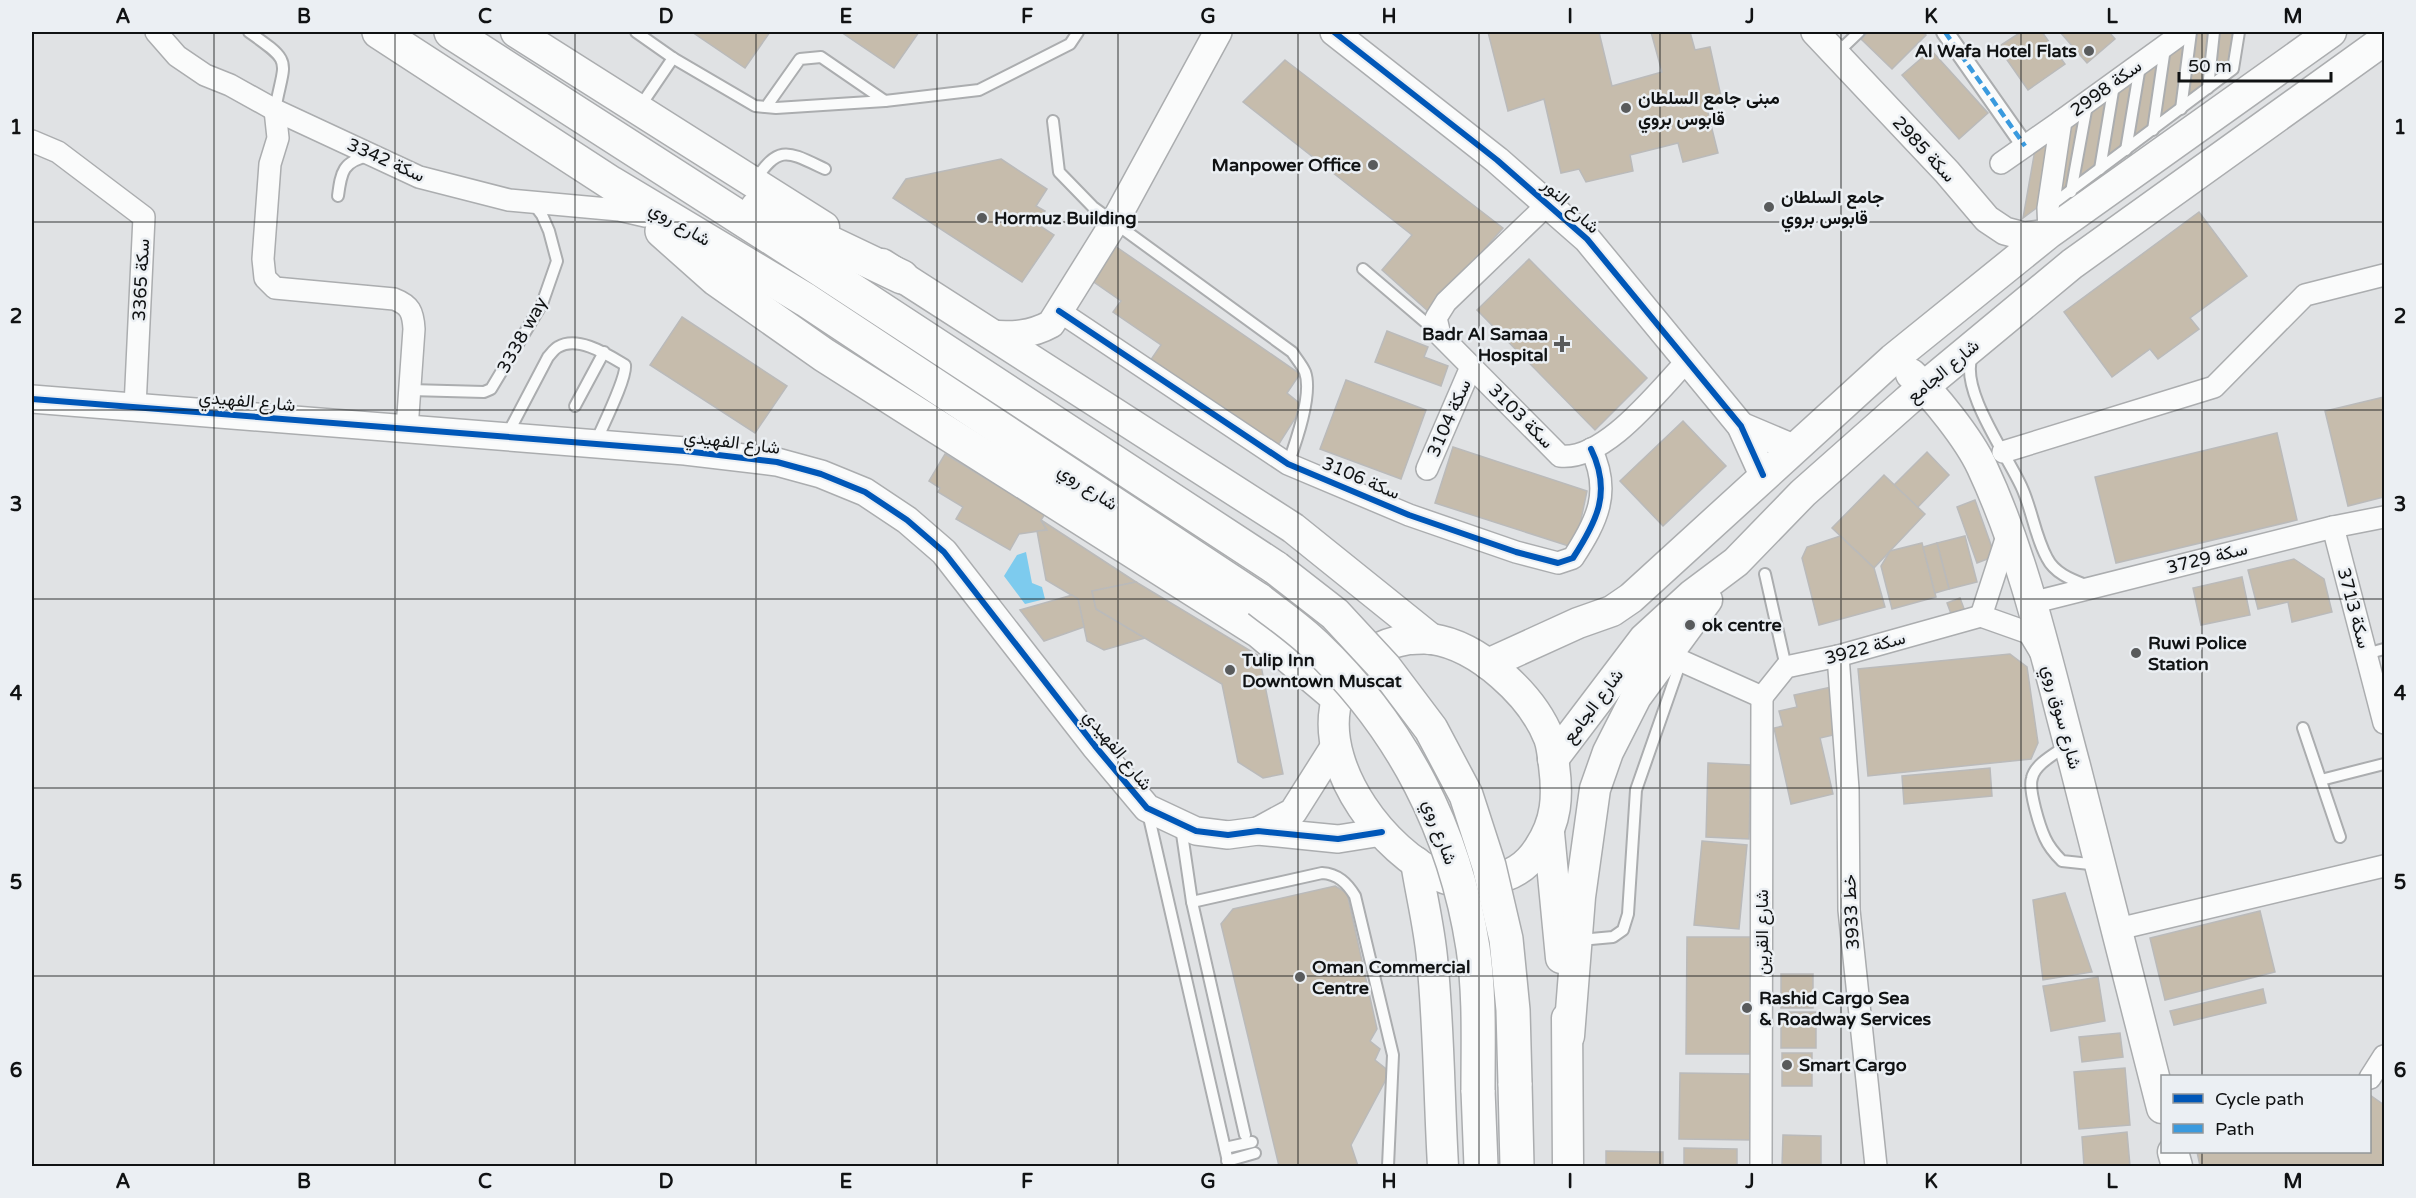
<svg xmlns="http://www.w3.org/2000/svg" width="2416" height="1198" font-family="'Varela Round',Vazirmatn,sans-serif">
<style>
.water{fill:#7dcbee}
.building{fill:#c6bcac;stroke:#bababa;stroke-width:1.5}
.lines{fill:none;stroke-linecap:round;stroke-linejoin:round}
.service-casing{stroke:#abadaf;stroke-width:14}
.pedestrian-casing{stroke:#abadaf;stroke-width:20}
.minor-casing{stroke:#abadaf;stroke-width:24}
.tertiary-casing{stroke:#abadaf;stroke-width:30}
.secondary-casing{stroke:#abadaf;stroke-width:33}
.primary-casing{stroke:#abadaf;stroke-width:36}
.service{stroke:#fafbfb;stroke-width:10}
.pedestrian{stroke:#fafbfb;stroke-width:16}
.minor{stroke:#fafbfb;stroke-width:21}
.tertiary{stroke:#fafbfb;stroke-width:27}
.secondary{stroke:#fafbfb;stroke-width:30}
.primary{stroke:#fafbfb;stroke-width:33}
.primary-bridge-casing{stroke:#abadaf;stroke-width:36;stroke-linecap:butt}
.primary-bridge{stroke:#fafbfb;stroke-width:33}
.quiet{stroke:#3a9ade;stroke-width:4.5;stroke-dasharray:9 4.5;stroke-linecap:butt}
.cycleway-casing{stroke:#ebeff3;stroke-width:10}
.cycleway{stroke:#0057b8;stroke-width:6}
.grid{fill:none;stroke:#101213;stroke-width:1.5;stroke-opacity:0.55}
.poi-dot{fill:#595b5c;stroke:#ebeff3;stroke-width:2}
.labels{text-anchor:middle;stroke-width:5;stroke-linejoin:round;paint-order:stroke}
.poi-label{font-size:18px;font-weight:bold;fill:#101213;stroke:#ebeff3;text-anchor:start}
.street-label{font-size:18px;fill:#101213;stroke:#ebeff3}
.neatline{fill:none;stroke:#101213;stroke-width:2}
.grid-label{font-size:20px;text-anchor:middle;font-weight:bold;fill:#101213}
</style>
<rect width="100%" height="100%" fill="#e0e2e4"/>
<!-- water -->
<path class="water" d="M 1026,552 L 1032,583 L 1042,587 L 1045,599 L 1025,604 L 1004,576 L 1017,555 Z"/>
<!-- building -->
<g class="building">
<path d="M 692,32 L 770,32 L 745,68 Z"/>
<path d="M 841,32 L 919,32 L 894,68 Z"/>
<path d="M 1488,32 L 1599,32 L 1612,86 L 1662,72 L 1651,32 L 1690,32 L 1695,50 L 1710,47 L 1722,101 L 1706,105 L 1718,153 L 1683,162 L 1678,143 L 1630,155 L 1633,171 L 1586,182 L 1579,169 L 1561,173 L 1544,99 L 1508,111 Z"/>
<path d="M 1868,32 L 1922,32 L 1926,35 L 1892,69 L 1861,39 Z"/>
<path d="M 2021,32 L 2042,32 L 2065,64 L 2028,90 L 1998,47 Z"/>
<path d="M 2060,32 L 2109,32 L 2115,39 L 2087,63 Z"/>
<path d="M 2190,32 L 2233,32 L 2228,66 L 2023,218 L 2036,144 Z"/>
<path d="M 1931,50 L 1988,113 L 1959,139 L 1902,75 Z"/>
<path d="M 1285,60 L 1503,228 L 1429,312 L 1382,270 L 1412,235 L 1243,102 Z"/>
<path d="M 1001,159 L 1047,189 L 1036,206 L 1045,211 L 1037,224 L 1054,235 L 1022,282 L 893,198 L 906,179 Z"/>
<path d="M 2199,212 L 2247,276 L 2190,318 L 2199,329 L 2158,359 L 2150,349 L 2112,377 L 2064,312 Z"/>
<path d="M 1115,246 L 1300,374 L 1287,393 L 1303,406 L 1277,447 L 1150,361 L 1161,345 L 1113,312 L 1121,301 L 1091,280 Z"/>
<path d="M 1529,259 L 1647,378 L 1595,430 L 1477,310 Z"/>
<path d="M 682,317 L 787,386 L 755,433 L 650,365 Z"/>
<path d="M 1387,331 L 1428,347 L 1424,357 L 1448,366 L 1441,386 L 1375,362 Z"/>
<path d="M 1346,380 L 1426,410 L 1401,479 L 1320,449 Z"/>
<path d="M 2384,397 L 2384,497 L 2348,506 L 2325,411 Z"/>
<path d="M 1683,421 L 1726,466 L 1663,526 L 1620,481 Z"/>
<path d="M 2277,433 L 2297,520 L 2116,563 L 2095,477 Z"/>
<path d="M 1453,447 L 1587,491 L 1575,548 L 1435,503 Z"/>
<path d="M 1927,452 L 1949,475 L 1917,508 L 1894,485 Z"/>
<path d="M 945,454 L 1045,514 L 1041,520 L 1047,530 L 1019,534 L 1010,550 L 956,519 L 963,507 L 938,492 L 940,488 L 929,481 Z"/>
<path d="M 1884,475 L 1925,514 L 1874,568 L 1832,528 Z"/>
<path d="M 1975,500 L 1995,556 L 1977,563 L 1957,507 Z"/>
<path d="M 1041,520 L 1136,582 L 1092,591 L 1096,609 L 1145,638 L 1104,650 L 1087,641 L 1078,599 L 1046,580 L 1037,531 L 1047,530 Z"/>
<path d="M 1840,536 L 1874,568 L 1885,607 L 1819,625 L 1802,558 L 1807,547 Z"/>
<path d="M 1965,536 L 1977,582 L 1949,589 L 1937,543 Z"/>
<path d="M 1922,543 L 1936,597 L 1892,609 L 1881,566 L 1890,551 Z"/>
<path d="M 1937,543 L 1949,589 L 1935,593 L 1923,547 Z"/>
<path d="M 2294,559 L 2324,579 L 2332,612 L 2292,622 L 2288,602 L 2258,609 L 2248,570 Z"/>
<path d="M 2242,577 L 2250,615 L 2201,625 L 2193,588 Z"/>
<path d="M 1136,582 L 1259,656 L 1283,774 L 1263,778 L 1238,762 L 1222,684 L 1096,609 L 1092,591 Z"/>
<path d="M 1072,595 L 1078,599 L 1084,627 L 1044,641 L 1020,610 Z"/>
<path d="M 1960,598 L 1966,614 L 1953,619 L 1947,603 Z"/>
<path d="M 2010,654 L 2027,667 L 2038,743 L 2031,759 L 1868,776 L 1858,669 Z"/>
<path d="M 1832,687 L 1842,733 L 1820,738 L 1833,794 L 1791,804 L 1774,728 L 1783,726 L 1779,711 L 1797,707 L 1794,695 Z"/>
<path d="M 1708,763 L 1751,765 L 1749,839 L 1706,837 Z"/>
<path d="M 1990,768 L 1992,796 L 1904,804 L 1902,776 Z"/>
<path d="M 1702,841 L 1747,845 L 1739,929 L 1694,925 Z"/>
<path d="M 1335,886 L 1347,893 L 1377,1029 L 1370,1041 L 1380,1049 L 1375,1060 L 1390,1072 L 1351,1145 L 1358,1166 L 1279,1166 L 1221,924 L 1233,909 Z"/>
<path d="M 2065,893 L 2092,972 L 2043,980 L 2033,900 Z"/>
<path d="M 2260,911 L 2275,972 L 2165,1000 L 2150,938 Z"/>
<path d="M 1687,937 L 1753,937 L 1753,1054 L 1686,1054 Z"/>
<rect x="1781" y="974" width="32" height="34"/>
<path d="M 2098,977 L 2105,1021 L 2051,1031 L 2043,986 Z"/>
<path d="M 2263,989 L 2266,1003 L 2174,1025 L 2170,1011 Z"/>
<rect x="1781" y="1012" width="35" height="36"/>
<path d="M 2120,1033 L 2123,1057 L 2082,1062 L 2079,1037 Z"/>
<rect x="1782" y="1053" width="30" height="33"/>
<path d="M 2125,1068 L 2130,1125 L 2079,1129 L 2074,1072 Z"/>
<path d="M 1680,1073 L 1754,1074 L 1753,1140 L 1679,1139 Z"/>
<path d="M 2370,1095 L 2384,1105 L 2384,1166 L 2200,1166 L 2197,1152 L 2370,1152 Z"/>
<path d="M 2127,1132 L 2130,1166 L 2084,1166 L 2082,1137 Z"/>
<path d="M 1783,1135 L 1821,1136 L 1821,1166 L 1782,1166 Z"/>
<path d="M 1684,1148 L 1737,1149 L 1737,1166 L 1684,1166 Z"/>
<path d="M 1606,1151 L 1663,1152 L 1663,1166 L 1606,1166 Z"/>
</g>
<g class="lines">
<!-- service casing -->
<g class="service-casing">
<g id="service">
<path d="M 249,32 C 295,64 284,59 275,110"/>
<path d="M 636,32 L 673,58 L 755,106 L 776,108 L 885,101 L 979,90 L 1070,44 L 1078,32"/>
<path d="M 1836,54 L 1859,32"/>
<path d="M 2208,88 L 2214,32"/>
<path d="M 766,107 L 800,59 L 821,57 L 885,101"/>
<path d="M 639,108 L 673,58"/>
<path d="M 2181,109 L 2191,32"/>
<path d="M 1053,121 L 1059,172 L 1093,207 L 1292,352 C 1296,358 1302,365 1305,372 C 1313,394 1296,442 1288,464"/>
<path d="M 2153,130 L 2165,48"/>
<path d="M 2126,150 L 2140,66"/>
<path d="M 2100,169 L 2114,85"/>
<path d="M 754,182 C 779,144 787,151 825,169"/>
<path d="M 2071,192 L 2087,105"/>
<path d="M 338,196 C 341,172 343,161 369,156"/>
<path d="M 2050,206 L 2233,69 L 2239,32"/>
<path d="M 1363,269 L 1438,333"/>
<path d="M 1972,356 C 1959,390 2008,456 2022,488 C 2032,510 2035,536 2047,558 C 2055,574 2073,580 2088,586"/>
<path d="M 410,390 L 484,392 L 491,389 L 542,304 L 557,261 L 549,231 L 542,215 L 533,203"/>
<path d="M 575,406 L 604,352"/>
<path d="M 506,437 L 548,357 C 551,354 554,349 558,347 C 578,335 608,355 625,365 C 627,378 602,427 595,444"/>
<path d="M 1765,574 L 1786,667"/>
<path d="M 2366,654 L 2384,649"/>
<path d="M 2303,728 L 2340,837"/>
<path d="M 2066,746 C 2055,754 2035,764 2032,778 C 2028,790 2040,827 2045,838 C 2049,847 2055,854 2062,861 L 2099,865"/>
<path d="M 2321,780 L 2384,764"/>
<path d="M 1148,813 L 1229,1166"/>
<path d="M 1181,827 L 1192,902 L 1245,1135"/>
<path d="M 1192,902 L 1322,873 C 1338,874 1347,883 1355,896 L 1393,1055 L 1388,1166"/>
<path d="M 1580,940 L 1613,937 L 1623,930 L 1628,914 L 1636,790 L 1681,661"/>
<path d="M 1225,1148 L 1252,1142"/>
<path d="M 1227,1161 L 1255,1153"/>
</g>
</g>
<!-- pedestrian casing -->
<g class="pedestrian-casing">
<path id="pedestrian" d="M 1945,32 L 2025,146"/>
</g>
<!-- minor casing -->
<g class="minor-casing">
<g id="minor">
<path d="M 156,32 L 177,56 L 205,75 L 230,85 L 275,110 L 419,177 L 509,200 L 619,210 L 645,216"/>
<path d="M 275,110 L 278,138 L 270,164 L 263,259 L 265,278 L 275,288 L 394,299 C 410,305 413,312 414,329 L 407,429"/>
<path d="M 32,141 L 58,152 L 144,217 L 135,407"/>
<path d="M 2001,163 L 2061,121"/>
<path d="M 1548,204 L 1446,302 L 1436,318 L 1440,335 L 1560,456 C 1605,461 1658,391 1687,361"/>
<path d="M 2049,233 L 2048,208 L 2061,121 L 2184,32"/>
<path d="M 1059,311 L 1288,464 L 1409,515 L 1516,552 L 1558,563 L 1573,558 C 1597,521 1612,492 1591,449"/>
<path d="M 2003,452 L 2214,387 L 2305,295 L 2384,275"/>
<path d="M 1427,469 L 1471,367"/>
<path d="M 2333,527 L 2384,723"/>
<path d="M 2031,603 L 2333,527 L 2384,517"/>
<path d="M 1981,616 L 2008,533"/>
<path d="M 1981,616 L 2029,633 L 2041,653"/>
<path d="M 1666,654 L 1762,697"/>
<path d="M 1838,656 L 1848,789 L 1849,910 L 1876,1166"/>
<path d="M 1762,697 L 1786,667 L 1838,656 L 1981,616"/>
<path d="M 2118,929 L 2384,866"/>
<path d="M 2370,1078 L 2384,1056"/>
<path d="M 1761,1166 L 1762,697"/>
</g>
</g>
<!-- tertiary casing -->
<g class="tertiary-casing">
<g id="tertiary">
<path d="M 1334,32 L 1497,160 L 1587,239 L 1741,426 L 1763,475"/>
<path d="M 1815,32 L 1947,172 L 1987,219 L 2005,231 L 2024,236 L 2049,233"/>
<path d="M 989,334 C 1012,336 1031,335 1051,324 L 1114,223 L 1218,32"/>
<path d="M 32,399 L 685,451 L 777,462 L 821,474 L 865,492 L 907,520 L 944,552 L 1095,746 L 1147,808 L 1196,831 L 1228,835 L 1258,831 L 1338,839 L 1382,832"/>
<path d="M 1741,426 L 1793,448"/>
<path d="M 1258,831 L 1293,812 L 1336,744"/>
</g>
</g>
<!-- secondary casing -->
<g class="secondary-casing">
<g id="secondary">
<path d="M 516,32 L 824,227"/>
<path d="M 882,264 L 1293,528 L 1431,639"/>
<path d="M 1911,374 C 1934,395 1969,439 1982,467 C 2026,561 2048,666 2075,766 C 2105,880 2134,994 2162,1108"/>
<path d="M 1409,639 C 1416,639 1424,638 1432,639 C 1479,646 1532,695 1549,738 C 1552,746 1553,757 1554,765 C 1558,796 1557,821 1539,848 C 1527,867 1511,877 1488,880 C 1473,883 1454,883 1439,876 C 1384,851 1324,772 1335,708 C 1337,697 1342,689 1348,680 C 1363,653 1380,644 1409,639 Z"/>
<path d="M 1488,664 L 1578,623 L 1612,611 L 1631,598 L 1893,359 L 2049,233 L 2331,32"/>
<path d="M 1553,759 L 1644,639 L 1692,595 L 1736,562 L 1803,493 L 1908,400 L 2072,264 L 2384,40"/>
<path d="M 1549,833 L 1561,958"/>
<path d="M 1416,862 C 1421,894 1429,926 1432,958 C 1439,1027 1439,1097 1443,1166"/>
<path d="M 1567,1018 L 1568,1166"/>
<path d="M 1569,1036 L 1580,897 L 1595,789 L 1608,752 L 1636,697 L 1707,600"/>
<path d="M 2173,1152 L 2177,1166"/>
</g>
</g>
<!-- primary casing -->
<g class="primary-casing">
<g id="primary">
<path d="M 379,32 L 611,183 L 806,300 L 1259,600"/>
<path d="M 451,32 L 820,269 L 1276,568"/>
<path d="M 757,208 L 902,277"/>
<path d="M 662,231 L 716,279 L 824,355 L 1259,631 L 1337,697"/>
<path d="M 1515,1083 L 1517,1166"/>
<path d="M 1478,1090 L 1481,1166"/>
</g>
</g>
<!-- service -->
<use href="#service" class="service"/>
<!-- pedestrian -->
<use href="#pedestrian" class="pedestrian"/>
<!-- minor -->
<use href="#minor" class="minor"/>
<!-- tertiary -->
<use href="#tertiary" class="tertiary"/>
<!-- secondary -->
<use href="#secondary" class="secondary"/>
<!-- primary -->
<use href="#primary" class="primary"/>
<!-- primary-bridge casing -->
<g class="primary-bridge-casing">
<g id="primary-bridge">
<path d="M 1276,568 L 1335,614 L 1385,668 L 1431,729 L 1466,795 L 1489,866 L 1506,939 L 1513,1010 L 1515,1083"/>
<path d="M 1259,600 C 1278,615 1299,629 1316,646 C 1402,728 1455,831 1473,948 C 1480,995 1478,1043 1478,1090"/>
</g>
</g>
<!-- primary-bridge -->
<use href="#primary-bridge" class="primary-bridge"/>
<!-- quiet -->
<path class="quiet" d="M 1945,32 L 2025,146"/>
<!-- cycleway casing -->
<g class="cycleway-casing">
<g id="cycleway">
<path d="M 1334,32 L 1497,160 L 1587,239 L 1741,426 L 1763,475"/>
<path d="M 1059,311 L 1288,464 L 1409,515 L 1516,552 L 1558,563 L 1573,558 C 1597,521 1612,492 1591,449"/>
<path d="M 32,399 L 685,451 L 777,462 L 821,474 L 865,492 L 907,520 L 944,552 L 1095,746 L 1147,808 L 1196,831 L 1228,835 L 1258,831 L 1338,839 L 1382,832"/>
</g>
</g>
<!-- cycleway -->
<use href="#cycleway" class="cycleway"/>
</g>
<!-- grid -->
<path class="grid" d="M 214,32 L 214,1166M 395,32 L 395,1166M 575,32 L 575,1166M 756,32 L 756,1166M 937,32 L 937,1166M 1118,32 L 1118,1166M 1298,32 L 1298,1166M 1479,32 L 1479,1166M 1660,32 L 1660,1166M 1841,32 L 1841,1166M 2021,32 L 2021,1166M 2202,32 L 2202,1076M 32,222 L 2384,222M 32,410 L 2384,410M 32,599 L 2384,599M 32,788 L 2384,788M 32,976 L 2384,976M 2202,1152 L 2202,1166"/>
<!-- markers -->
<g class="poi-dot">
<circle cx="2089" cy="51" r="6"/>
<circle cx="1626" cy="108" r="6"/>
<circle cx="1373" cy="165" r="6"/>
<circle cx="1769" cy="207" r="6"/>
<circle cx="982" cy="218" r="6"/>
<path d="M1559 335h6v6h6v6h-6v6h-6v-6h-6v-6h6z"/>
<circle cx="1690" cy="625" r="6"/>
<circle cx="2136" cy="653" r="6"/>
<circle cx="1230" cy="670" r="6"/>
<circle cx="1300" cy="977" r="6"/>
<circle cx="1747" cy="1008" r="6"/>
<circle cx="1787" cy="1065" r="6"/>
</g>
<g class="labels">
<!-- poi labels -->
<g class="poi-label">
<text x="2077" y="57" text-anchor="end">Al Wafa Hotel Flats</text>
<text x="1638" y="104">مبنى جامع السلطان<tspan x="1638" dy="21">قابوس بروي</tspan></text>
<text x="1361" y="171" text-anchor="end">Manpower Office</text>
<text x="1781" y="203">جامع السلطان<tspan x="1781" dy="21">قابوس بروي</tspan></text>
<text x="994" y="224">Hormuz Building</text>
<text x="1548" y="340" text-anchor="end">Badr Al Samaa<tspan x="1548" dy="21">Hospital</tspan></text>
<text x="1702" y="631">ok centre</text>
<text x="2148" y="649">Ruwi Police<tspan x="2148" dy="21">Station</tspan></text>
<text x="1242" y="666">Tulip Inn<tspan x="1242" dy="21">Downtown Muscat</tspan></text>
<text x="1312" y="973">Oman Commercial<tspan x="1312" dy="21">Centre</tspan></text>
<text x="1759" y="1004">Rashid Cargo Sea<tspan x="1759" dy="21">&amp; Roadway Services</tspan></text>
<text x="1799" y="1071">Smart Cargo</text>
</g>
<!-- street labels -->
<g class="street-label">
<text transform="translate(2106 88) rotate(-36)" y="6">سكة 2998</text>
<text transform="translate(1924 149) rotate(47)" y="6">سكة 2985</text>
<text transform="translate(386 160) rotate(24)" y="6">سكة 3342</text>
<text transform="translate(1571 206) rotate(43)" y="6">شارع النور</text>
<text transform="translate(680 224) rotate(31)" y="6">شارع روي</text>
<text transform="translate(141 280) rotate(-87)" y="6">سكة 3365</text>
<text transform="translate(522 335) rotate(-61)" y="6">3338 way</text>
<text transform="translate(1943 371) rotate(-40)" y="6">شارع الجامع</text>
<text transform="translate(247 401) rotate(5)" y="6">شارع الفهيدي</text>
<text transform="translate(1521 416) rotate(45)" y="6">سكة 3103</text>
<text transform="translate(1449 418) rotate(-66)" y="6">سكة 3104</text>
<text transform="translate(732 442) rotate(7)" y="6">شارع الفهيدي</text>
<text transform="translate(1361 478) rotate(23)" y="6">سكة 3106</text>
<text transform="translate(1088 487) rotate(34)" y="6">شارع روي</text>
<text transform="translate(2207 558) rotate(-14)" y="6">سكة 3729</text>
<text transform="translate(2354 608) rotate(75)" y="6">سكة 3713</text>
<text transform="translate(1865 648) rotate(-15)" y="6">سكة 3922</text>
<text transform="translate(1593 706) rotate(-53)" y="6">شارع الجامع</text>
<text transform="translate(2062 717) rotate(75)" y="6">شارع سوق روي</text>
<text transform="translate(1118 750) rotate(51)" y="6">شارع الفهيدي</text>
<text transform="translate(1440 832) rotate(70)" y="6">شارع روي</text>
<text transform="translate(1851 912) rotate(-93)" y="6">3933 خط</text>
<text transform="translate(1762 932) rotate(-90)" y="6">شارع القرين</text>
</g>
</g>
<!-- border -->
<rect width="2416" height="1198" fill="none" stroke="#ebeff3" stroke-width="66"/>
<!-- legend -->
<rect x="2161" y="1075" width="210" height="78" fill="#ebeff3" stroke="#939799" stroke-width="1.5"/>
<rect x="2173" y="1094" width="30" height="9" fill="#0057b8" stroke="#939799" stroke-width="1.5"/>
<text x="2215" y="1105" font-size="18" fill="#101213">Cycle path</text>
<rect x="2173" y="1124" width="30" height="9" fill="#3a9ade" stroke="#939799" stroke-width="1.5"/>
<text x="2215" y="1135" font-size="18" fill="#101213">Path</text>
<!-- scale -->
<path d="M2179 72v9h152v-9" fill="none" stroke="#101213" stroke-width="3"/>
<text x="2188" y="72" font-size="18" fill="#101213" stroke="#ebeff3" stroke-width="4.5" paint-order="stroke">50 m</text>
<rect x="33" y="33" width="2350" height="1132" class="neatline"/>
<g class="grid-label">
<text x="123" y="23">A</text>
<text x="304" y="23">B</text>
<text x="485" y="23">C</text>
<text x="666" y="23">D</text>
<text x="846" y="23">E</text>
<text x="1027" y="23">F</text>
<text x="1208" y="23">G</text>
<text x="1389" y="23">H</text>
<text x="1570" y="23">I</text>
<text x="1750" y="23">J</text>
<text x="1931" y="23">K</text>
<text x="2112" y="23">L</text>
<text x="2293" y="23">M</text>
<text x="16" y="134">1</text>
<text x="2400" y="134">1</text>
<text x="16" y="323">2</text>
<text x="2400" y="323">2</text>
<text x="16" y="511">3</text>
<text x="2400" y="511">3</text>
<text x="16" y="700">4</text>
<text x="2400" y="700">4</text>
<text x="16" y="889">5</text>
<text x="2400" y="889">5</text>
<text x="16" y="1077">6</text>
<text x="2400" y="1077">6</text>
<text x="123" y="1188">A</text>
<text x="304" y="1188">B</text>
<text x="485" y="1188">C</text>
<text x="666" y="1188">D</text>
<text x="846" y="1188">E</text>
<text x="1027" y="1188">F</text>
<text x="1208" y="1188">G</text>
<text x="1389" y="1188">H</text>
<text x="1570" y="1188">I</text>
<text x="1750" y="1188">J</text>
<text x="1931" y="1188">K</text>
<text x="2112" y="1188">L</text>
<text x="2293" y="1188">M</text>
</g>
</svg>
